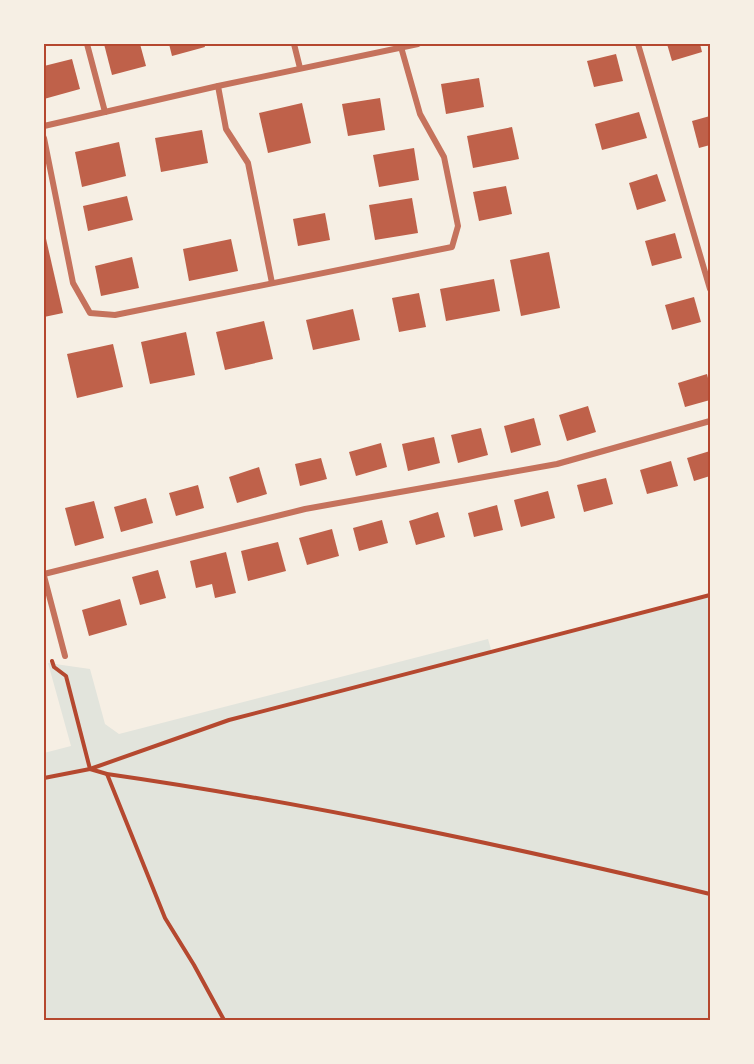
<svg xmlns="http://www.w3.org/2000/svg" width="754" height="1064" font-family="'IBM Plex Serif',serif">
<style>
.green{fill:#e2e4dc}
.building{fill:#bf614a}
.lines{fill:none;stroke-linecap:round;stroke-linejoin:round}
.path{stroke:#b5482f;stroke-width:4}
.minor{stroke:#c5725c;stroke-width:6}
.neatline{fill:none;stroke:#b5482f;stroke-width:2}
</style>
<rect width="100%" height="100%" fill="#f6efe4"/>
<!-- green -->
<path class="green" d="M 710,597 L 710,1020 L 44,1020 L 44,753 L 71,746 L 48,663 L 90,669 L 105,724 L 119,734 L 488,639 L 492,653 Z"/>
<!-- building -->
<g class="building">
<path d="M 104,44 L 140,44 L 146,66 L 112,75 Z"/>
<path d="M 169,44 L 204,44 L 205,47 L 172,56 Z"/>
<path d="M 667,44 L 700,44 L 702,52 L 672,61 Z"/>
<path d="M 616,54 L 623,81 L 594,87 L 587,61 Z"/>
<path d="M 72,59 L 80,89 L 44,99 L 44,66 Z"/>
<path d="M 479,78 L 484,107 L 446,114 L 441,84 Z"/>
<path d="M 380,98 L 385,130 L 348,136 L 342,104 Z"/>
<path d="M 302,103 L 311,143 L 268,153 L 259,113 Z"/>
<path d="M 639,112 L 647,138 L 602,150 L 595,124 Z"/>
<path d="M 710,116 L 710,145 L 699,148 L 692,121 Z"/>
<path d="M 512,127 L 519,159 L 473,168 L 467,136 Z"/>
<path d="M 202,130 L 208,163 L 161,172 L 155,138 Z"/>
<path d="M 119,142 L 126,176 L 82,187 L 75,152 Z"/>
<path d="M 414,148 L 419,180 L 379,187 L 373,155 Z"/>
<path d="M 657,174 L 666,201 L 637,210 L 629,183 Z"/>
<path d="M 506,186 L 512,214 L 479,221 L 473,192 Z"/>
<path d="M 127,196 L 133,220 L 88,231 L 83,206 Z"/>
<path d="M 412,198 L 418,233 L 375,240 L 369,205 Z"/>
<path d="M 325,213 L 330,240 L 298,246 L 293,219 Z"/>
<path d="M 44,230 L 63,313 L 44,317 Z"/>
<path d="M 675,233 L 682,258 L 652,266 L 645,241 Z"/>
<path d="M 231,239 L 238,271 L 189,281 L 183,249 Z"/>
<path d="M 549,252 L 560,308 L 521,316 L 510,260 Z"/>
<path d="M 132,257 L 139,288 L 101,296 L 95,266 Z"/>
<path d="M 494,279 L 500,311 L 446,321 L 440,289 Z"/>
<path d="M 419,293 L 426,327 L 399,332 L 392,298 Z"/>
<path d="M 694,297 L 701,322 L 672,330 L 665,305 Z"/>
<path d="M 353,309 L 360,340 L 313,350 L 306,320 Z"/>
<path d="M 264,321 L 273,359 L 225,370 L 216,332 Z"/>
<path d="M 186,332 L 195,375 L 150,384 L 141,342 Z"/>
<path d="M 113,344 L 123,387 L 77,398 L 67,354 Z"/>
<path d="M 707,374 L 710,386 L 710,400 L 685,407 L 678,383 Z"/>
<path d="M 588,406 L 596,432 L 567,441 L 559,415 Z"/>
<path d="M 534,418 L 541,445 L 511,453 L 504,426 Z"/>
<path d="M 481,428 L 488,455 L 458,463 L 451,435 Z"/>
<path d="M 434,437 L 440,463 L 408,471 L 402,444 Z"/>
<path d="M 381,443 L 387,467 L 356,476 L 349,452 Z"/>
<path d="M 710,451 L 710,476 L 694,481 L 687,458 Z"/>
<path d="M 321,458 L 327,479 L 300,486 L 295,464 Z"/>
<path d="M 671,461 L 678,486 L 647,494 L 640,470 Z"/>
<path d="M 259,467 L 267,494 L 237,503 L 229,477 Z"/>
<path d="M 606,478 L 613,504 L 584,512 L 577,485 Z"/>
<path d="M 198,485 L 204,508 L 176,516 L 169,493 Z"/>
<path d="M 548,491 L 555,518 L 521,527 L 514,500 Z"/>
<path d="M 146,498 L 153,523 L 121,532 L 114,507 Z"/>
<path d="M 94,501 L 104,538 L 75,546 L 65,508 Z"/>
<path d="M 497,505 L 503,530 L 474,537 L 468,513 Z"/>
<path d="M 438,512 L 445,537 L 416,545 L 409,521 Z"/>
<path d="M 382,520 L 388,543 L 359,551 L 353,528 Z"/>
<path d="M 332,529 L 339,556 L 307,565 L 299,538 Z"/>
<path d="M 278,542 L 286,571 L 248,581 L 241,551 Z"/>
<path d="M 226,552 L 236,593 L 215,598 L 212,584 L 196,588 L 190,561 Z"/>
<path d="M 158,570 L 166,598 L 140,605 L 132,577 Z"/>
<path d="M 120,599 L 127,625 L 89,636 L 82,610 Z"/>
</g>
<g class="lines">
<!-- path -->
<g class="path">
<path d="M 52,661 L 54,667 L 66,676 L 90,769 L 107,774 C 309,803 512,847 710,894"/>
<path d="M 107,774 L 165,918 L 194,965 L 224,1020"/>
<path d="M 44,778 L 90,769 L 229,720 L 710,595"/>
</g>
<!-- minor -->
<g class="minor">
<path d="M 87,44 L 105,112"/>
<path d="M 294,44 L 300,68"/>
<path d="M 638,44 L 710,289"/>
<path d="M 218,86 L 226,129 L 248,163 L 272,283"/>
<path d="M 44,126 L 218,86 L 418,44"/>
<path d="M 44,138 L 73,283 L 90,313 L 115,315 L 452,247 L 458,226 L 444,157 L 420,114 L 401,47"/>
<path d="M 44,574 L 305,509 L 557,464 L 710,421"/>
<path d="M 44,576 L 65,656"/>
</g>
</g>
<!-- border -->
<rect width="754" height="1064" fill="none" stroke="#f6efe4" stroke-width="90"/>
<rect x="45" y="45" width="664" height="974" class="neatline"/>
</svg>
